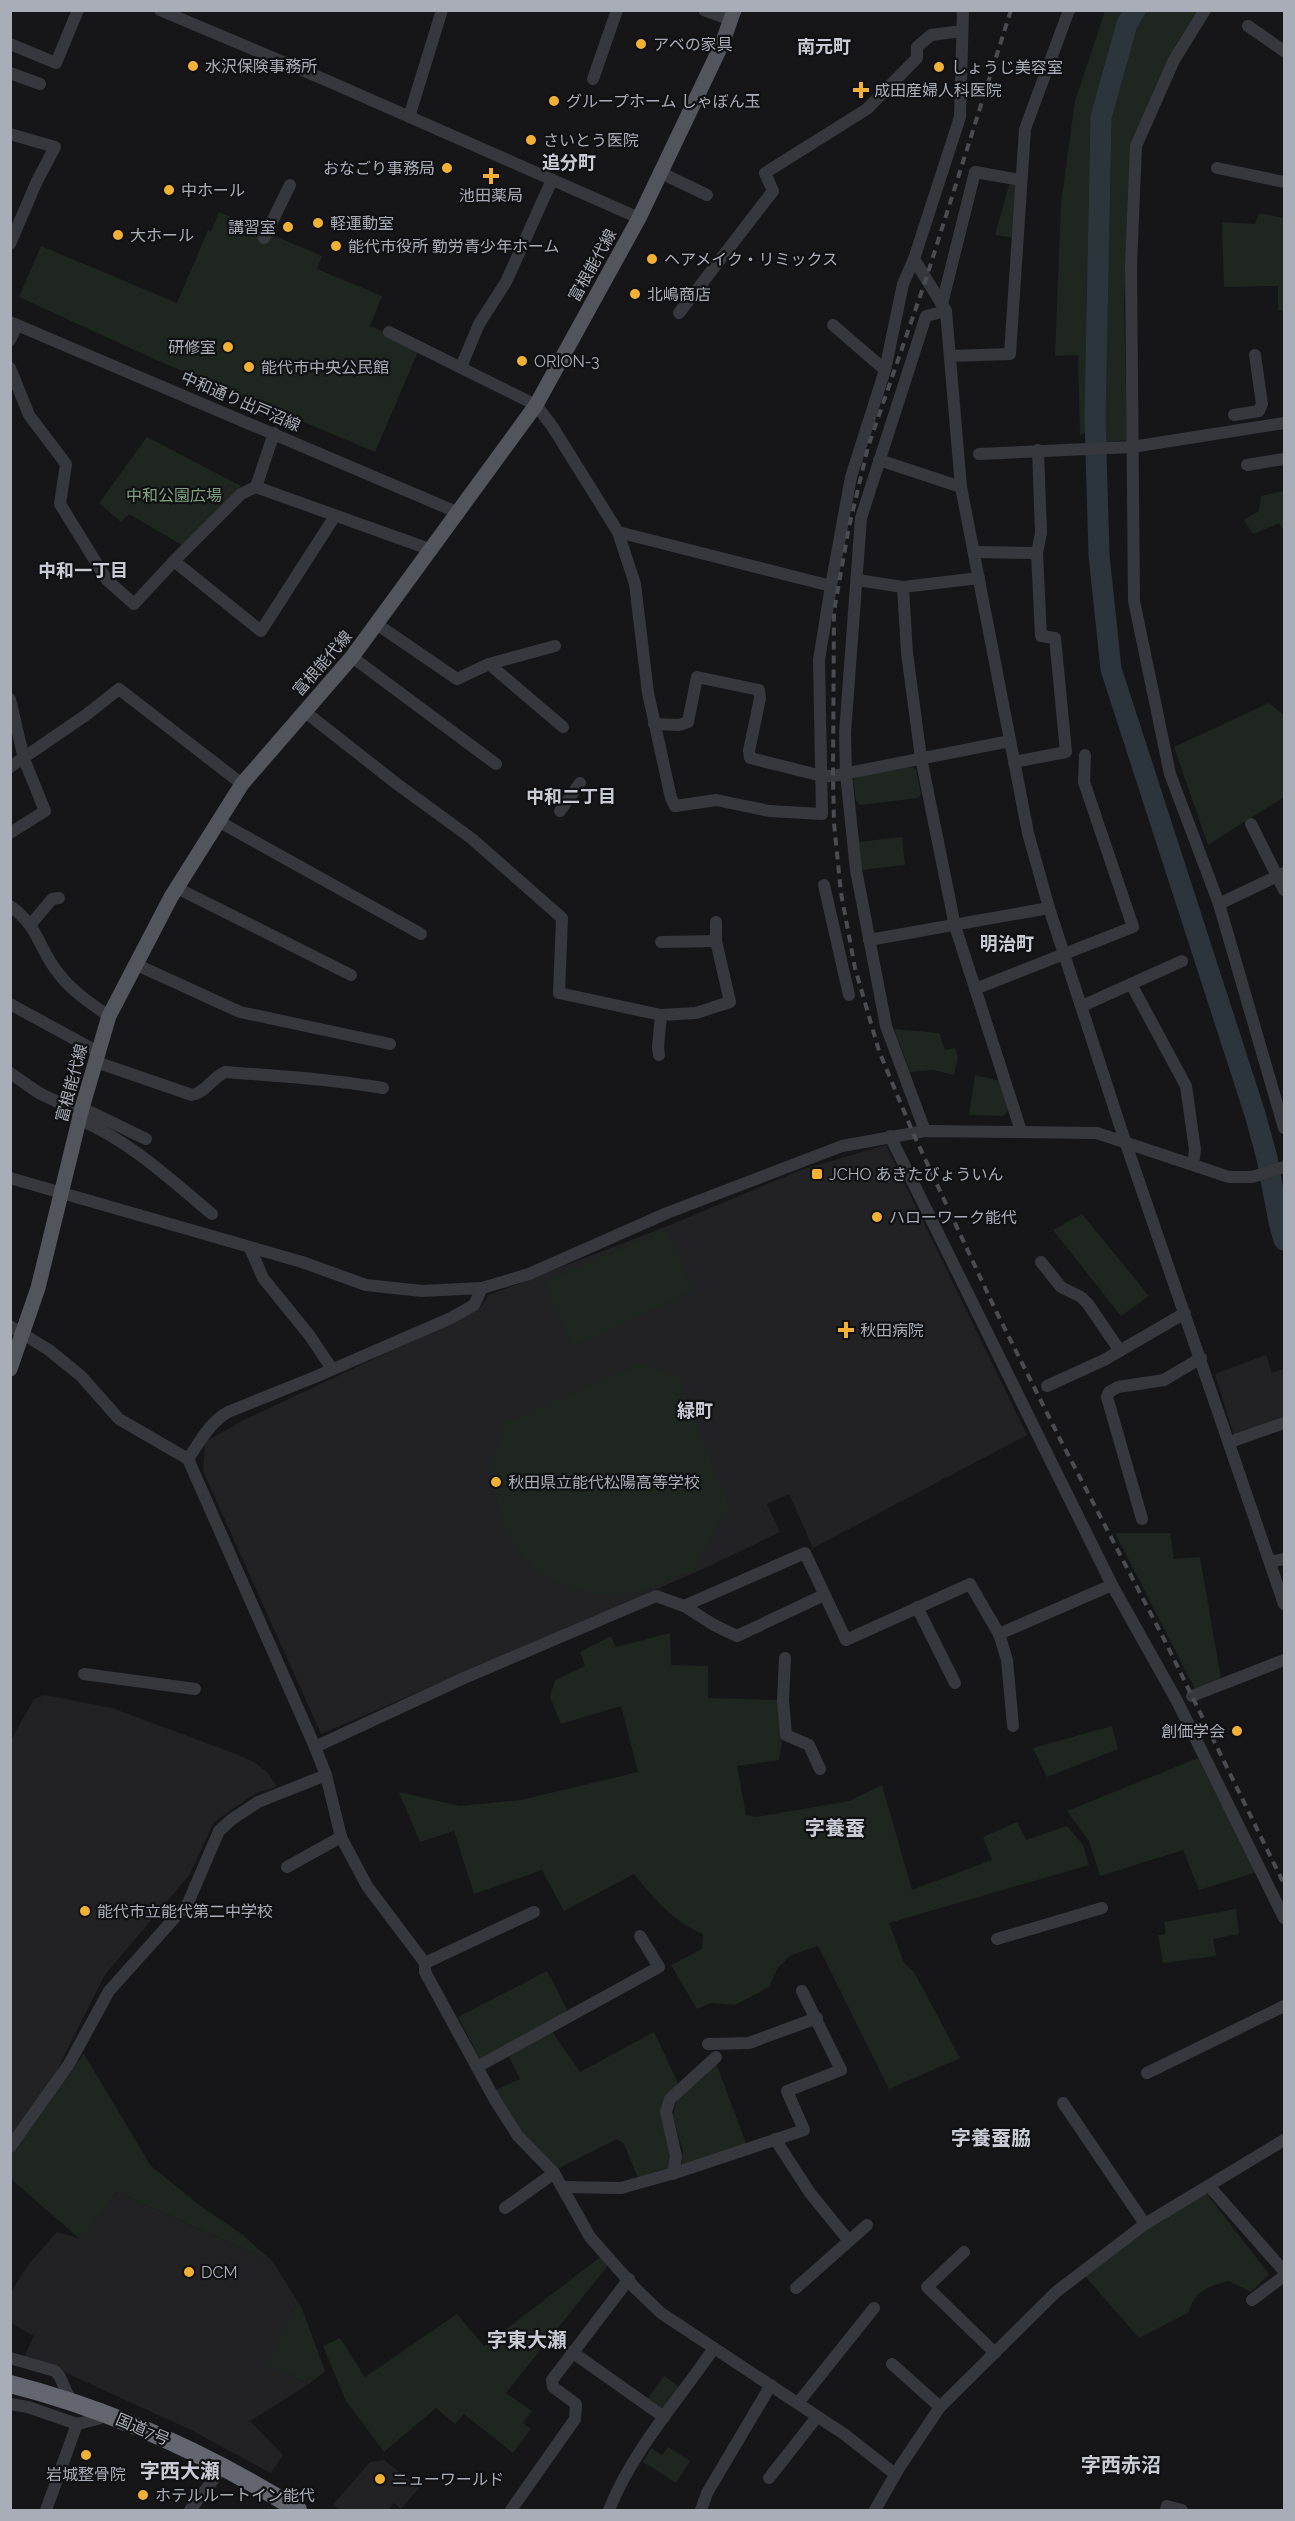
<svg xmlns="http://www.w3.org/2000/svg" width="1295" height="2521" font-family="Raleway,'Noto Sans JP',sans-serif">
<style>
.built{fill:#222225}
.green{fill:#1e261f}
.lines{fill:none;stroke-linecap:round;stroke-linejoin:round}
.river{stroke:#2c353c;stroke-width:21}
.minor{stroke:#37383d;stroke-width:12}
.major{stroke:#53555c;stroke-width:15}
.highway{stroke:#63666e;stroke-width:18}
.rail{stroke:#4a4c52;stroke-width:4;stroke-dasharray:8 6;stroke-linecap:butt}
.poi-dot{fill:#f2b134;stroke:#111113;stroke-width:2}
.labels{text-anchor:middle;stroke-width:4.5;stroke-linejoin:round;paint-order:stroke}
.poi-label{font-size:16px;fill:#a8adb8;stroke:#111113;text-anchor:start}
.street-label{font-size:16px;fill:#a8adb8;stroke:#111113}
.park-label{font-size:16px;fill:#7fa381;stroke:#111113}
.neighbourhood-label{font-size:18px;font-weight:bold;fill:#c9ccd4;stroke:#111113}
.quarter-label{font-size:20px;font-weight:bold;fill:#c9ccd4;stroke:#111113}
</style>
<rect width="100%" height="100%" fill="#161618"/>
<!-- built -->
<g class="built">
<path d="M 886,1145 L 1027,1435 L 813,1548 L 789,1494 L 767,1504 L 780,1532 L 703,1569 L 321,1734 L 203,1471 L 205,1442 L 244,1420 L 478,1310 L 489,1295 L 670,1225 L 801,1170 Z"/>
<path d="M 1266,1355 L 1272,1373 L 1284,1369 L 1284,1416 L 1234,1436 L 1215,1374 Z"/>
<path d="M 45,1695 L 112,1708 L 236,1754 L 254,1762 L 267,1772 L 277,1787 L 256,1793 L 214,1822 L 190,1874 L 104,1976 L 56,2072 L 11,2141 L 11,1740 L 34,1699 Z"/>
<path d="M 117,2192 L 273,2262 L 297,2301 L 269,2365 L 309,2384 L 250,2421 L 283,2455 L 271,2473 L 189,2429 L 64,2372 L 24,2357 L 34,2336 L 11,2323 L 10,2295 L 17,2282 L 29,2264 L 57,2232 L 81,2239 Z"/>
<path d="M 384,2460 L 419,2488 L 401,2509 L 394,2503 L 388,2510 L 341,2510 L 333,2505 L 370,2462 Z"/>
</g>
<!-- green -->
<g class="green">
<path d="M 1105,11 L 1199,11 L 1132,149 L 1124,303 L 1127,440 L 1099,443 L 1099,425 L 1080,435 L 1078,355 L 1055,356 L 1061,203 L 1075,101 Z"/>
<path d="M 1010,182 L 1018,184 L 1015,238 L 995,235 Z"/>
<path d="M 219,212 L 322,256 L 317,269 L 382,296 L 370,326 L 420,347 L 375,452 L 154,359 L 19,297 L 41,246 L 177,303 L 208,230 L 211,232 Z"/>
<path d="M 1259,213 L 1284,218 L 1284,310 L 1278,310 L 1278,286 L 1224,287 L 1222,222 L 1255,224 Z"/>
<path d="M 147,437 L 241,486 L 182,545 L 129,514 L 121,522 L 99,503 Z"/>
<path d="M 1284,491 L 1284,530 L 1279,523 L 1253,534 L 1244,520 L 1259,511 L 1261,496 Z"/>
<path d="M 1269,703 L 1284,715 L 1284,797 L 1208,845 L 1174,747 Z"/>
<path d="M 911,767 L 916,769 L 921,794 L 918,798 L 861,805 L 856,801 L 853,781 L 858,775 Z"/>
<path d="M 902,837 L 905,865 L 861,870 L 858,842 Z"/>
<path d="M 894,1029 L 939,1033 L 945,1050 L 955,1048 L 958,1057 L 954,1075 L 933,1070 L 910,1072 Z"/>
<path d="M 975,1075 L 1000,1081 L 1008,1110 L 1004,1116 L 969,1115 Z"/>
<path d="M 1082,1214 L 1149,1296 L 1121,1316 L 1053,1230 Z"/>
<path d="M 667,1229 L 693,1291 L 572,1347 L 544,1282 Z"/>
<path d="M 639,1364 L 678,1376 L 729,1507 L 693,1570 L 641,1592 L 598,1595 L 567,1587 L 539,1573 L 517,1551 L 499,1513 L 492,1464 L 505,1423 Z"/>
<path d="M 1115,1533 L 1170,1533 L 1174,1559 L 1200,1557 L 1221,1679 L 1196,1691 Z"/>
<path d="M 670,1633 L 671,1665 L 708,1666 L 708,1698 L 780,1700 L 782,1741 L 779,1760 L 737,1766 L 746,1815 L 756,1817 L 849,1801 L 882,1785 L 912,1890 L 992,1860 L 983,1837 L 1017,1822 L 1026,1840 L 1067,1826 L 1083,1845 L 1089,1865 L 889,1923 L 904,1963 L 914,1972 L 960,2058 L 889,2089 L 818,1946 L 791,1955 L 777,1969 L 769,1987 L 735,2005 L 711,2003 L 697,2009 L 671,1965 L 702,1949 L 703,1934 C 674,1922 653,1898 634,1874 L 564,1911 L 542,1870 L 474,1894 L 454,1831 L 420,1842 L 399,1792 L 460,1806 L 521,1800 L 638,1772 L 621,1706 L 561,1724 L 550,1697 L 555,1680 L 585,1666 L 580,1652 L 611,1636 L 616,1647 Z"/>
<path d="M 1112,1726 L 1118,1749 L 1047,1777 L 1033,1748 Z"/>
<path d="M 1198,1758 L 1257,1872 L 1199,1890 L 1183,1850 L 1100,1876 L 1089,1841 L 1067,1811 Z"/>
<path d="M 1236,1909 L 1239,1934 L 1213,1939 L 1216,1956 L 1163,1963 L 1158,1935 L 1166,1934 L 1164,1922 Z"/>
<path d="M 547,1971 L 569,2013 L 480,2059 L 458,2017 Z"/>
<path d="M 551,2030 L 580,2072 L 654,2032 L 678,2083 L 663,2102 L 672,2154 L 671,2170 L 638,2178 L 624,2144 L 617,2139 L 555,2170 L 523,2133 L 495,2090 L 520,2079 L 507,2053 Z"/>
<path d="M 84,2054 L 151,2166 L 199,2205 L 243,2235 L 273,2262 L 117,2192 L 81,2240 L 11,2179 L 11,2154 Z"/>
<path d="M 716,2063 L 747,2146 L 681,2167 L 683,2152 L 673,2116 L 675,2105 L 678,2096 L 700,2080 Z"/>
<path d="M 1206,2193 L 1269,2274 L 1251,2292 L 1229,2281 C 1206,2287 1196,2290 1188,2313 L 1139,2338 L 1085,2276 L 1147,2226 Z"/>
<path d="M 603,2255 L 610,2263 L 506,2393 L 532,2411 L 523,2423 L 531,2429 L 513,2453 L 464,2414 L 455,2424 L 436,2408 L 384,2452 L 346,2401 L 323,2346 L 340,2338 L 365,2377 L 457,2314 L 484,2346 Z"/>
<path d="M 297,2301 L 301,2306 L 325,2371 L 309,2384 L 268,2365 Z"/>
<path d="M 664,2376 L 681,2388 L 665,2410 L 648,2398 Z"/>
<path d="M 668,2447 L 690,2461 L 676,2483 L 643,2462 L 651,2448 L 662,2455 Z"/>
</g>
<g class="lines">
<!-- river -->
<path class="river" d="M 1135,10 L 1127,24 L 1101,117 L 1095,417 L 1099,555 L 1111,669 L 1255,1114 L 1267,1158 L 1279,1222 L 1284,1240"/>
<!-- minor -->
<g class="minor">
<path d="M 160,10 L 328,81 L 639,218"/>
<path d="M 704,10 L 731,20"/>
<path d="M 963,10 L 960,117 L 914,259 L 946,311 L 961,487 L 1028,833 L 1049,908 L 1125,1141 L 1284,1604"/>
<path d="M 1205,10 L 1174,60 L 1136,146 L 1131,266 L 1134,601 L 1170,774 L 1219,904 L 1284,1128"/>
<path d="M 1248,26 L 1284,51"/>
<path d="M 10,44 L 56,63 L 78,10"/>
<path d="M 10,73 L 40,84"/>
<path d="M 593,79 L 617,10"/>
<path d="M 409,117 L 442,10"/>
<path d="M 10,134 L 55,147 L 37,181 L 10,244"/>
<path d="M 1217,168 L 1284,182"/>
<path d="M 659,172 L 707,195"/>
<path d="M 264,238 L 290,185"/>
<path d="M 942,304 L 975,172 L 1021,180"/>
<path d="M 679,313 L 773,191 L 765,173 L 867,109 L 917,58 L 917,47 L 931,35 L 962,31"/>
<path d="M 10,322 L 459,513"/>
<path d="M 833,325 L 885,370"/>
<path d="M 389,332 L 536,405 L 552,426 L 618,532 L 635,584 L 648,693 L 671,798 L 675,806 L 716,800 L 769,811 L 822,814 L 819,660 L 831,586 L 618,532"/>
<path d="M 10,340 L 17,325"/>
<path d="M 950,356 L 1010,354 L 1025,129 L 1069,10"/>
<path d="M 461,367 L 479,324 L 506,282 L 552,180"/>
<path d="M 10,368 L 29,415 L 66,464 L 60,504 L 107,580 L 134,604 L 174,561 L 241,494 L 256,487 L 432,550"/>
<path d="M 1234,415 L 1259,411 L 1262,404 L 1255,355"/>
<path d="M 979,454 L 1132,447 L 1284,423"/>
<path d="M 879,460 L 961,487"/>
<path d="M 1247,465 L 1284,459"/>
<path d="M 256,487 L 274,433"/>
<path d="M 974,552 L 1037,553 L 1041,533 L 1038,450"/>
<path d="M 174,561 L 261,631 L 335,516"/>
<path d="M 857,580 L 903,587 L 979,578"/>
<path d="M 831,586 L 851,477 L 885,370 L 903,284 L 914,259"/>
<path d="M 903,587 L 907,653 L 921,758 L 955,926 L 1021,1131"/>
<path d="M 378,625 L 457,679 L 489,664 L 555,646"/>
<path d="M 352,657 L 496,764"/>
<path d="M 489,664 L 563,727"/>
<path d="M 10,699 L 24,759 L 45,811 L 10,833"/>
<path d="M 304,711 L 397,784 L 471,838 L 562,918 L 559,993 L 661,1015 L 696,1013 L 730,1002 L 716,941 L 716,922"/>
<path d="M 654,724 L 679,725 L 688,722 L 697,677 L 759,690 L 760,698 L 749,751 L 750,758 L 822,776 L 833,776 L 1010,741"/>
<path d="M 1014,762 L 1066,752 L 1055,638 L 1041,636 L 1037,553"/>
<path d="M 10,767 L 86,715 L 119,689 L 242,784"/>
<path d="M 560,811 L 580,783"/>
<path d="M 218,821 L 421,934"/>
<path d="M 1251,824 L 1284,890"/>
<path d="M 824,885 L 849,995"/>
<path d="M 177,888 L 351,975"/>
<path d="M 1219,904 L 1284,873"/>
<path d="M 10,906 C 40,927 38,949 59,974 C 72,991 91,1004 109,1016"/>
<path d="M 31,924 L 52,899 L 59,898"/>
<path d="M 869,940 L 1049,908"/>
<path d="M 661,942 L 716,941"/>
<path d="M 135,964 L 240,1012 L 390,1044"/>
<path d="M 1131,984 L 1186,1086 L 1195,1150 L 1193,1163"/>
<path d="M 975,989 L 1133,927 L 1084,782 L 1085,755"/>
<path d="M 10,1004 L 98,1052"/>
<path d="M 1082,1006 L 1182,961"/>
<path d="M 659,1055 L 658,1047 L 661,1015"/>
<path d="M 96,1062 L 192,1095 C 206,1092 212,1078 225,1072 C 278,1076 331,1079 383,1088"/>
<path d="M 10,1073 L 39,1093 L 81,1113"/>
<path d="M 82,1108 L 146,1139"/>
<path d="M 80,1120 C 130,1141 171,1180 212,1214"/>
<path d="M 925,1131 L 886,1026 L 856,870 L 846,774 L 845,733 L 861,518 L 926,316 L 946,311"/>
<path d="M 890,1136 L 1112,1585 L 1177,1701 L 1284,1918"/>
<path d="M 10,1178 L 302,1262 L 366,1285 L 422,1291 L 482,1288 L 529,1274 L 667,1213 L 842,1146 L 925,1131 L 1097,1133 L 1229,1177 L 1252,1177 L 1284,1167"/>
<path d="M 250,1248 L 263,1278 L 310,1336 L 332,1369"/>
<path d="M 1041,1262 L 1061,1287 L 1081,1297 L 1088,1304 L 1120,1351"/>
<path d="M 10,1326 L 49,1350 L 81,1376 L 119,1419 L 188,1459 L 315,1747 L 326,1775 L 341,1837 L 367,1886 L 425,1963 L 425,1972 L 495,2100 L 518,2136 L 554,2173 L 590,2237 L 635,2288 L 661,2313 L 844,2434 L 895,2474"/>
<path d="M 1047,1386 L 1104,1360 L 1185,1313"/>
<path d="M 1230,1442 L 1284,1423"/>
<path d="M 188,1459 C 200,1442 209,1423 228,1412 L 315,1377 L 451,1318 L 474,1305 L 482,1288"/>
<path d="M 1142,1519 L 1107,1397 L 1109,1392 L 1118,1387 L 1164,1380 L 1201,1358"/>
<path d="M 1270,1562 L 1284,1559"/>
<path d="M 684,1606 L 805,1553 L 846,1640 L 970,1584 L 999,1634 L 1007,1660 L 1013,1726"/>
<path d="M 917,1607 L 955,1683"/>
<path d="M 999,1634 L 1112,1585"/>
<path d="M 785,1658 L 783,1700 L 786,1735 L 809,1745 L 820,1769"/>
<path d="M 84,1674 L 195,1689"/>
<path d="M 1192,1696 L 1284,1660"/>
<path d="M 315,1747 L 464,1678 L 656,1596 L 684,1606 L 714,1625 L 737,1636 L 824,1595"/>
<path d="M 287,1867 L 341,1837"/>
<path d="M 997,1939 L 1102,1908"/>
<path d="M 425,1963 L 534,1912"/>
<path d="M 708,2044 L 749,2043 L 817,2018"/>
<path d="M 477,2067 L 659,1967 L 640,1936"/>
<path d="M 1147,2073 L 1284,2006"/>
<path d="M 1063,2103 L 1145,2224"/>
<path d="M 775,2139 L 810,2193 L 849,2241 L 867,2225"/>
<path d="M 10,2147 L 69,2064 L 109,1991 L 188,1903 L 219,1831 L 231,1820 L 258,1802 L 326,1775"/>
<path d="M 673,2174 L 676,2156 L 666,2112 L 670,2099 L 716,2057"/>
<path d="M 1209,2186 L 1284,2271"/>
<path d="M 563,2187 L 621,2188 L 678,2172 L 804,2130 L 787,2091 L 841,2070 L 802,1991"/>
<path d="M 505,2208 L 554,2173"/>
<path d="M 964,2252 L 927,2287 L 995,2353"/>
<path d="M 796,2288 L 849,2241"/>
<path d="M 1252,2300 L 1284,2276"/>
<path d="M 572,2352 L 664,2417"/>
<path d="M 10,2358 L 55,2371 L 60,2377 L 71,2402"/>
<path d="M 892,2364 L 940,2407"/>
<path d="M 798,2403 L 874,2308"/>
<path d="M 10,2404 L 28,2407 L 77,2424 L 98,2419 L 103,2412"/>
<path d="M 769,2478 L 817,2417"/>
<path d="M 46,2510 L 77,2424"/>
<path d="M 190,2510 L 223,2467"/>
<path d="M 511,2510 L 575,2419 L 576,2404 L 553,2387 L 552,2380 L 629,2279"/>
<path d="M 609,2510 C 632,2451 678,2401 714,2348"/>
<path d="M 701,2510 L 707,2493 L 771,2385"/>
<path d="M 875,2510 L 899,2468 L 940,2407 L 1056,2292 L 1145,2224 L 1284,2140"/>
<path d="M 1166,2510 L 1167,2506 L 1182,2510"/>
</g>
<!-- major -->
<path class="major" d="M 10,1369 L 38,1288 L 82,1108 L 109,1016 L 171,897 L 242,784 L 352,657 L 536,405 L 639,218 L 722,44 L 734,10"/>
<!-- highway -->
<path class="highway" d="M 10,2384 C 113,2410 209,2455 298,2510"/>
<!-- rail -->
<path class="rail" d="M 1011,10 L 926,279 L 868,447 L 849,527 L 834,611 L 833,776 L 834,823 L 841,893 L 855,968 L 879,1051 L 913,1133 L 995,1309 L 1061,1441 L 1165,1641 L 1284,1884"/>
</g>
<!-- markers -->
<g class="poi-dot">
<circle cx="641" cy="44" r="6"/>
<circle cx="193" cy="66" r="6"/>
<circle cx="939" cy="67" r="6"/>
<path d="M858 81h6v6h6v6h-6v6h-6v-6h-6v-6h6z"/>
<circle cx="554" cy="101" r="6"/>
<circle cx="531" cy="140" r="6"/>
<circle cx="447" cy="168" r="6"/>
<path d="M488 167h6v6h6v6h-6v6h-6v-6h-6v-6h6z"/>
<circle cx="169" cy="190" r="6"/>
<circle cx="318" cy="223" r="6"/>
<circle cx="288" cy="227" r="6"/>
<circle cx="118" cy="235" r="6"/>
<circle cx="336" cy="246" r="6"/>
<circle cx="652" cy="259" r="6"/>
<circle cx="635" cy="294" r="6"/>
<circle cx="228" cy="347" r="6"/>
<circle cx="522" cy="361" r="6"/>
<circle cx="249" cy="367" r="6"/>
<rect x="811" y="1168" width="12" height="12" rx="3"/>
<circle cx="877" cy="1217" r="6"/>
<path d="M843 1321h6v6h6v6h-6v6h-6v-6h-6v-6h6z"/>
<circle cx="496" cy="1482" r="6"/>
<circle cx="1237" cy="1731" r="6"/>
<circle cx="85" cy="1911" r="6"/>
<circle cx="189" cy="2272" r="6"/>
<circle cx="86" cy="2455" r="6"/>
<circle cx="380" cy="2479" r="6"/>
<circle cx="143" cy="2495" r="6"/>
</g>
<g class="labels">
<!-- poi labels -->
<g class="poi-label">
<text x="653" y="50">アベの家具</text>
<text x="205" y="72">水沢保険事務所</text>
<text x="951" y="73">しょうじ美容室</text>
<text x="874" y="96">成田産婦人科医院</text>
<text x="566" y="107">グループホーム しゃぼん玉</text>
<text x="543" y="146">さいとう医院</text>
<text x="435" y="174" text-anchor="end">おなごり事務局</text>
<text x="181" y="196">中ホール</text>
<text x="491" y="201" text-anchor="middle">池田薬局</text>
<text x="330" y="229">軽運動室</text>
<text x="276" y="233" text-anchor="end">講習室</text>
<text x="130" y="241">大ホール</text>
<text x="348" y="252">能代市役所 勤労青少年ホーム</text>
<text x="664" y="265">ヘアメイク・リミックス</text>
<text x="647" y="300">北嶋商店</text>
<text x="216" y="353" text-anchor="end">研修室</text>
<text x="534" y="367">ORION-3</text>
<text x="261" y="373">能代市中央公民館</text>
<text x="829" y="1180">JCHO あきたびょういん</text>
<text x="889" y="1223">ハローワーク能代</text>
<text x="860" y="1336">秋田病院</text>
<text x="508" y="1488">秋田県立能代松陽高等学校</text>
<text x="1225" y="1737" text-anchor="end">創価学会</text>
<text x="97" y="1917">能代市立能代第二中学校</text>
<text x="201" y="2278">DCM</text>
<text x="86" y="2480" text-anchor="middle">岩城整骨院</text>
<text x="392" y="2485">ニューワールド</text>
<text x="155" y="2501">ホテルルートイン能代</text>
</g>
<!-- street labels -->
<g class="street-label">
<text transform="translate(592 265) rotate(-61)" y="6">富根能代線</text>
<text transform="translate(241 401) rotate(23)" y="6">中和通り出戸沼線</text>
<text transform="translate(322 663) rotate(-49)" y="6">富根能代線</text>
<text transform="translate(71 1083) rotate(-75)" y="6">富根能代線</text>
<text transform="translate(143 2429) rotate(23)" y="6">国道7号</text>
</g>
<!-- park labels -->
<g class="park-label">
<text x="174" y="501">中和公園広場</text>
</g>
<!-- neighbourhood labels -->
<g class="neighbourhood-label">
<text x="824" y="53">南元町</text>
<text x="569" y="169">追分町</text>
<text x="83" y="577">中和一丁目</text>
<text x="571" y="803">中和二丁目</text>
<text x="1007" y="950">明治町</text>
<text x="695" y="1417">緑町</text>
</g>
<!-- quarter labels -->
<g class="quarter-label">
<text x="835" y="1835">字養蚕</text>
<text x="991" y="2145">字養蚕脇</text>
<text x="527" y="2347">字東大瀬</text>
<text x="1121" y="2472">字西赤沼</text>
<text x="180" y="2478">字西大瀬</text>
</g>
</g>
<!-- border -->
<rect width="1295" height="2521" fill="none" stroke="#a8adb8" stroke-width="24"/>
</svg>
